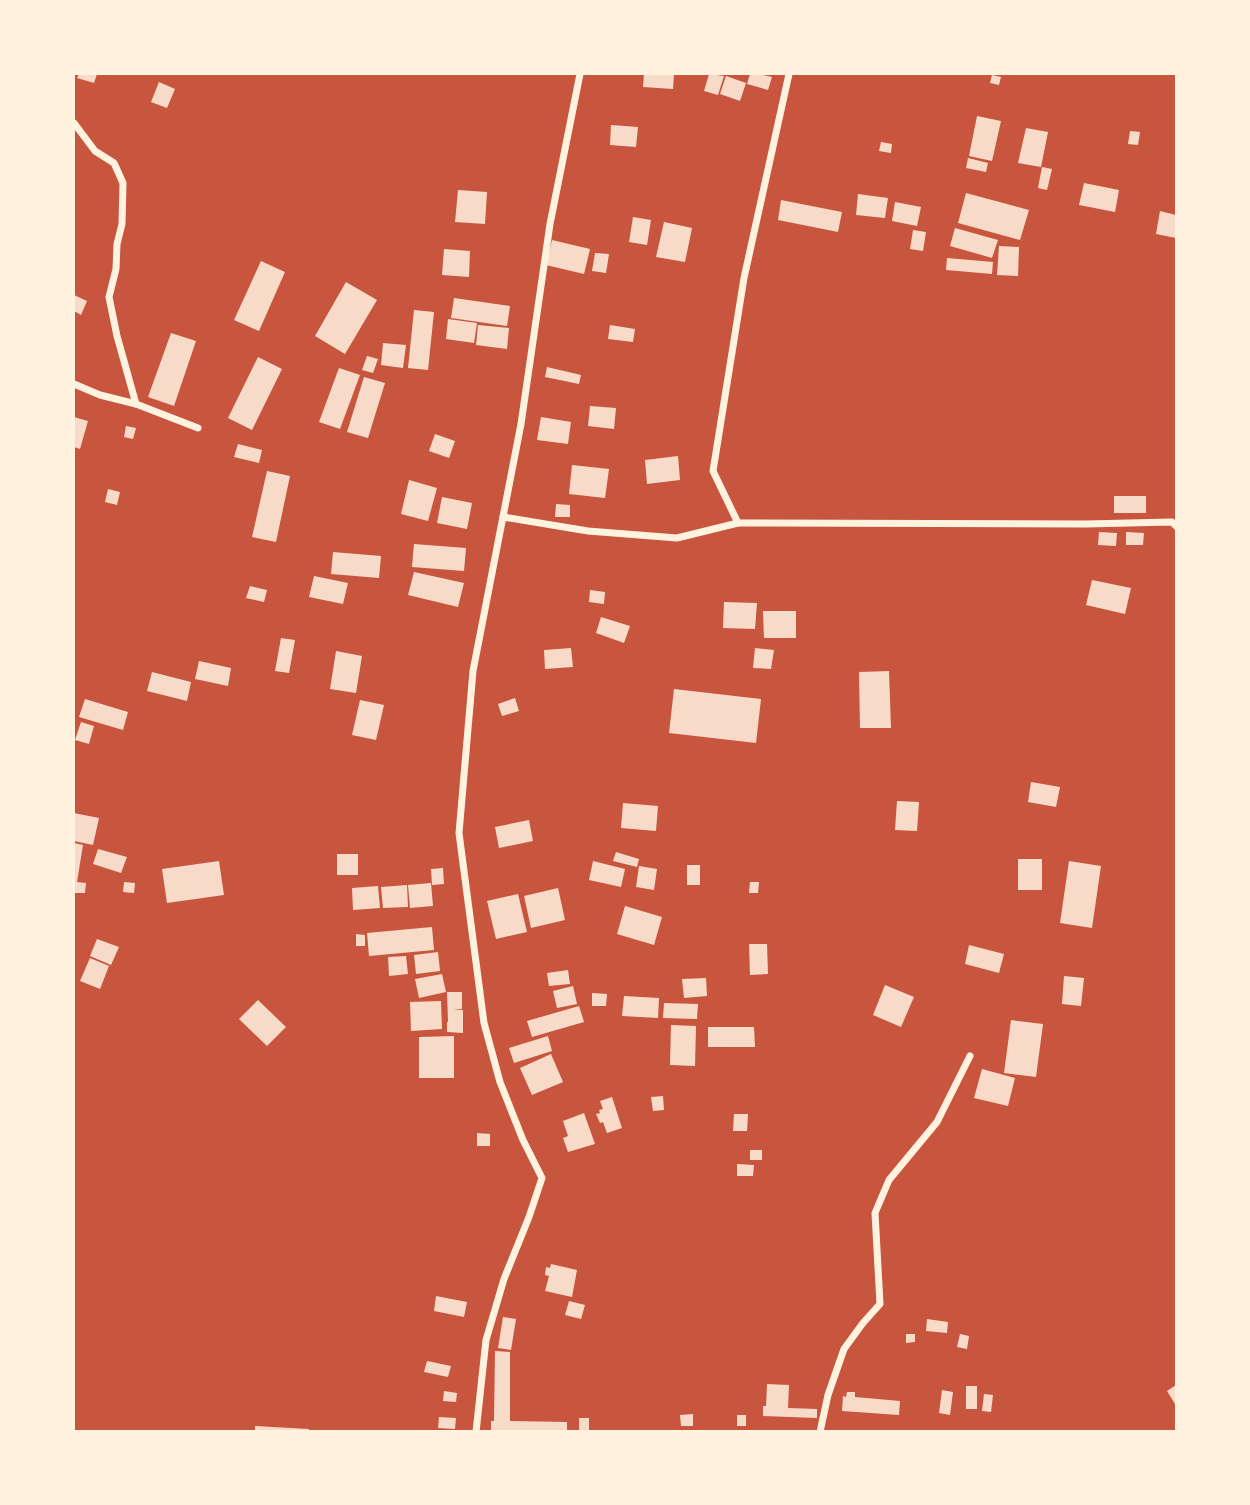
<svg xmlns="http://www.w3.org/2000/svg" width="1250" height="1505" font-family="'Roboto Serif',serif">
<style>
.building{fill:#f7dbc8}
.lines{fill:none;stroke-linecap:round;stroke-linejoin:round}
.minor{stroke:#fff3e0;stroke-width:7}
</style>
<rect width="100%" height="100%" fill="#c8553d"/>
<!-- building -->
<g class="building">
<path d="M 79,74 L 97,74 L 94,83 L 77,78 Z"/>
<path d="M 644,74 L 674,75 L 673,89 L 643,87 Z"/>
<path d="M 709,74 L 724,76 L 718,95 L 704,91 Z"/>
<path d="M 750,74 L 759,74 L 772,77 L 768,90 L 747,84 Z"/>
<path d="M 992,75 L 1001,77 L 999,85 L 990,83 Z"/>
<path d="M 726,76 L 746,83 L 740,101 L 720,94 Z"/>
<path d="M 159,82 L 175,89 L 167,108 L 151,102 Z"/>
<path d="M 977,116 L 1001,121 L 992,161 L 969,156 Z"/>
<path d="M 611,125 L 638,127 L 636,147 L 610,145 Z"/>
<path d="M 1026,128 L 1048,132 L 1041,167 L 1018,163 Z"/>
<path d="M 1130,131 L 1140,132 L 1138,145 L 1128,144 Z"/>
<path d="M 881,142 L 892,144 L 891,153 L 879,151 Z"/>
<path d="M 968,158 L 988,163 L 986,172 L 966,168 Z"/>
<path d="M 1042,167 L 1052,169 L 1047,190 L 1038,188 Z"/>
<path d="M 1084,183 L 1119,190 L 1115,212 L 1079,205 Z"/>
<path d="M 458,190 L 487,192 L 485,224 L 455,222 Z"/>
<path d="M 966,193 L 1029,210 L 1020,240 L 958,223 Z"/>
<path d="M 858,194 L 888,198 L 885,218 L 856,215 Z"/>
<path d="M 781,200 L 842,212 L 838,232 L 778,220 Z"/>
<path d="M 895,202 L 921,207 L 917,226 L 892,221 Z"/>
<path d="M 1160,211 L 1176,215 L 1176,238 L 1156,234 Z"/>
<path d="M 633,217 L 651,220 L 647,245 L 629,242 Z"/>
<path d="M 664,222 L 692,228 L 685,262 L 656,257 Z"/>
<path d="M 955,228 L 998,240 L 992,258 L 950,246 Z"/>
<path d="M 913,230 L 926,232 L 923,251 L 910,249 Z"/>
<path d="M 552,240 L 590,249 L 584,274 L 546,265 Z"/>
<path d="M 999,246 L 1019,247 L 1018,276 L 997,275 Z"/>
<path d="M 444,249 L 470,251 L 469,277 L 442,275 Z"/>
<path d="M 595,253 L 609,254 L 606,273 L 592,271 Z"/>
<path d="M 947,258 L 993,262 L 992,274 L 946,270 Z"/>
<path d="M 261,261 L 285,272 L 259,331 L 234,320 Z"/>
<path d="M 346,282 L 377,300 L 345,354 L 315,336 Z"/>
<path d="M 74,295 L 87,301 L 81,315 L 74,311 Z"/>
<path d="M 454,298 L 510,306 L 507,326 L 451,318 Z"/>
<path d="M 414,310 L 434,312 L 428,370 L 408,368 Z"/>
<path d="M 448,319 L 477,323 L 474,343 L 446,339 Z"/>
<path d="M 478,325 L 509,328 L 507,349 L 476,345 Z"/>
<path d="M 610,325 L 635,329 L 633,342 L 608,339 Z"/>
<path d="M 171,333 L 196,341 L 174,406 L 148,397 Z"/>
<path d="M 383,343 L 406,345 L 403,368 L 381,365 Z"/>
<path d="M 367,356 L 378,359 L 373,373 L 362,370 Z"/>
<path d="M 258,357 L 282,369 L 252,430 L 228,418 Z"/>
<path d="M 547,367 L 581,375 L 579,384 L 545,377 Z"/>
<path d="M 339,368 L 360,375 L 340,429 L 319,422 Z"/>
<path d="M 364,377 L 385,383 L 368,438 L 347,432 Z"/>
<path d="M 590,406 L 616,408 L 614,429 L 588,426 Z"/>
<path d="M 74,417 L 88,421 L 80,449 L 74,447 Z"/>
<path d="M 541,417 L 571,422 L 568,444 L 537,440 Z"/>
<path d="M 126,426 L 136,428 L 133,439 L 124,437 Z"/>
<path d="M 435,434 L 455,441 L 449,458 L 429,451 Z"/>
<path d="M 238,444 L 262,450 L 259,463 L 234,457 Z"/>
<path d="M 678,456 L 680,480 L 647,484 L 645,460 Z"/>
<path d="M 572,465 L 609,469 L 605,498 L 569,494 Z"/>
<path d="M 267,471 L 290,476 L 276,542 L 252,537 Z"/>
<path d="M 409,480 L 437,488 L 428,521 L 401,514 Z"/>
<path d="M 108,489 L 120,492 L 117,505 L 105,502 Z"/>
<rect x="1114" y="496" width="32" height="17"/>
<path d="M 442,497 L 472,503 L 467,529 L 437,523 Z"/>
<path d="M 556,504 L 570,505 L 570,517 L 555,517 Z"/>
<path d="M 1099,532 L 1117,533 L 1116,546 L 1098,545 Z"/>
<path d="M 1126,532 L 1144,533 L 1143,545 L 1126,545 Z"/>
<path d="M 414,544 L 466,548 L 464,571 L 412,567 Z"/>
<path d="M 333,552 L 381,556 L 379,578 L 331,574 Z"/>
<path d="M 414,572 L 464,583 L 458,607 L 408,595 Z"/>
<path d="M 314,576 L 348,583 L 343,604 L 309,597 Z"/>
<path d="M 1092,580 L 1131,588 L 1125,614 L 1086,605 Z"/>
<path d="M 250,586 L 267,590 L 264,602 L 246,598 Z"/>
<path d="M 590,590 L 605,592 L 604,604 L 589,602 Z"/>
<path d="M 724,602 L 757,603 L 755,629 L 723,628 Z"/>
<path d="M 763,611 L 796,611 L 796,638 L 764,638 Z"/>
<path d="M 601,617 L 630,626 L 624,643 L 596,633 Z"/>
<path d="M 281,638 L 295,640 L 289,673 L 275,671 Z"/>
<path d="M 571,648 L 573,667 L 545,669 L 544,650 Z"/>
<path d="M 755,648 L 774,650 L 771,669 L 753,668 Z"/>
<path d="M 336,651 L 362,656 L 356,693 L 330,689 Z"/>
<path d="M 199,661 L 231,668 L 228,686 L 195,679 Z"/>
<path d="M 889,671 L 891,728 L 860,728 L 859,672 Z"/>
<path d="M 152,672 L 191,682 L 187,701 L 147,691 Z"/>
<path d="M 674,689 L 761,699 L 756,743 L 669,733 Z"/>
<path d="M 515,698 L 519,711 L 502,716 L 498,704 Z"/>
<path d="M 85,699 L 128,712 L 123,730 L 79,717 Z"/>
<path d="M 360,700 L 384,705 L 376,740 L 352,735 Z"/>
<path d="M 81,722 L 94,726 L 89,744 L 75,740 Z"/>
<path d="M 1031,782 L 1060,787 L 1056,807 L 1028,802 Z"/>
<path d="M 897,801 L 919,802 L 917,831 L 895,830 Z"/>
<path d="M 623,803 L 658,806 L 656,831 L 621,828 Z"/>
<path d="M 74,813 L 99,818 L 93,845 L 74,841 Z"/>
<path d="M 529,820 L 533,841 L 499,848 L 495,827 Z"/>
<path d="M 74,843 L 83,845 L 77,882 L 86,883 L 85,893 L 74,893 Z"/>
<path d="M 98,849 L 127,857 L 121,873 L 93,864 Z"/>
<path d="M 616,852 L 639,859 L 637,867 L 613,861 Z"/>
<rect x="337" y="854" width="21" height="21"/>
<rect x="1018" y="859" width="24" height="31"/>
<path d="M 219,861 L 224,895 L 167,903 L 162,869 Z"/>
<path d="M 593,861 L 625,869 L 621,887 L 589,880 Z"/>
<path d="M 1069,861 L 1101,866 L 1092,928 L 1060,923 Z"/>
<rect x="687" y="865" width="13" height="20"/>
<path d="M 639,866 L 657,869 L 654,890 L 636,887 Z"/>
<path d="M 443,868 L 444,884 L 432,885 L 431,869 Z"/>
<path d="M 124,882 L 135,883 L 134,893 L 123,892 Z"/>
<path d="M 750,882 L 759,882 L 758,893 L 749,893 Z"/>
<path d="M 431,883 L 433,906 L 410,908 L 408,885 Z"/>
<path d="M 407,885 L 408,907 L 383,908 L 381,887 Z"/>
<path d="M 378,886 L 380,908 L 353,910 L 352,888 Z"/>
<path d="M 558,888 L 565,920 L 531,928 L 524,896 Z"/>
<path d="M 518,894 L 527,932 L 496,939 L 487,901 Z"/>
<path d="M 625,906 L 662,917 L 654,945 L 617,934 Z"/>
<path d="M 432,927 L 434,950 L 369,956 L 367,933 Z"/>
<path d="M 356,934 L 365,935 L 365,946 L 356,946 Z"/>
<path d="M 97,939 L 119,947 L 111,965 L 90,956 Z"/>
<path d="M 749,944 L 767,944 L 768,974 L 750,975 Z"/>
<path d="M 969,945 L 1004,954 L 999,973 L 965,964 Z"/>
<path d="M 438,952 L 440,971 L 416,974 L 414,955 Z"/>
<path d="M 406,956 L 408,974 L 389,976 L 388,957 Z"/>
<path d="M 90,958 L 109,966 L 100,989 L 80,981 Z"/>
<path d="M 568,970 L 570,984 L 549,986 L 547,973 Z"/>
<path d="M 442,974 L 446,992 L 419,998 L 415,979 Z"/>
<path d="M 1064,976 L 1084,978 L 1081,1006 L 1062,1004 Z"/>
<path d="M 706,978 L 707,996 L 684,998 L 682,979 Z"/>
<path d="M 885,985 L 914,997 L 901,1027 L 873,1015 Z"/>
<path d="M 573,986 L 577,1004 L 557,1008 L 553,991 Z"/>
<path d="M 447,992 L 462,992 L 462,1009 L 453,1010 L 463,1010 L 463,1033 L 447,1032 L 447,1022 L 448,1022 Z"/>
<path d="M 592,993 L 607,994 L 606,1006 L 592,1006 Z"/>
<path d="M 624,996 L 659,998 L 658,1018 L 622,1016 Z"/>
<path d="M 258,1000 L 286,1027 L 267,1046 L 239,1019 Z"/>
<path d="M 441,1001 L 442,1029 L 411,1031 L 410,1002 Z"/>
<path d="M 664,1003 L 698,1004 L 697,1019 L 663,1018 Z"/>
<path d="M 579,1006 L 584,1022 L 532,1037 L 527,1021 Z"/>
<path d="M 1011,1020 L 1043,1024 L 1036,1077 L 1004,1073 Z"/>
<path d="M 671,1025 L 696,1026 L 695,1066 L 670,1065 Z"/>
<path d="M 708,1027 L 754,1027 L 755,1047 L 708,1047 Z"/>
<path d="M 454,1036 L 454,1078 L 419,1078 L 419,1037 Z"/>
<path d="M 548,1036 L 552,1051 L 514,1063 L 509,1048 Z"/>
<path d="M 551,1054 L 563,1082 L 532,1095 L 520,1068 Z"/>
<path d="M 982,1069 L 1015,1078 L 1008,1106 L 974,1098 Z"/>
<path d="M 663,1096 L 664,1110 L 653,1111 L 651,1097 Z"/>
<path d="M 612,1097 L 622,1128 L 607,1133 L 603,1122 L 600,1123 L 596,1114 L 600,1113 L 599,1110 L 603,1109 L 600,1101 Z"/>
<path d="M 584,1113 L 595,1144 L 568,1152 L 563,1138 L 568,1136 L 563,1121 Z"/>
<path d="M 734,1114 L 748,1114 L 747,1131 L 733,1131 Z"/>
<path d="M 477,1133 L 490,1134 L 490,1146 L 477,1146 Z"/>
<rect x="750" y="1150" width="12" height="10"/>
<path d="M 737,1164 L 754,1165 L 753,1176 L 737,1176 Z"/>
<path d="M 551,1264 L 577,1270 L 572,1297 L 545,1291 L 549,1276 L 545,1275 L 546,1267 L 550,1268 Z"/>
<path d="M 436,1296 L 467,1302 L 464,1317 L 434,1311 Z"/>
<path d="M 569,1301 L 585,1305 L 581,1319 L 565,1315 Z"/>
<path d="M 503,1317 L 516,1319 L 511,1350 L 498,1348 Z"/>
<path d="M 927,1319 L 948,1322 L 947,1333 L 926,1331 Z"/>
<path d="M 906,1334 L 915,1334 L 915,1342 L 906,1343 Z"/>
<path d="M 960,1334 L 969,1336 L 967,1349 L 957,1347 Z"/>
<path d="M 495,1351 L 510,1352 L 510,1421 L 567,1422 L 567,1432 L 491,1432 L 491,1421 L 494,1421 Z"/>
<path d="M 427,1361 L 451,1366 L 448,1377 L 424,1372 Z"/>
<path d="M 767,1384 L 789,1385 L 788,1408 L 817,1409 L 817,1418 L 763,1416 L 763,1406 L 766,1406 Z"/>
<path d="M 1176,1385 L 1176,1403 L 1175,1404 L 1167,1391 Z"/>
<rect x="966" y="1386" width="11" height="23"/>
<path d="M 942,1390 L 953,1392 L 950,1415 L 939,1413 Z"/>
<path d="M 444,1391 L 457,1393 L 456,1402 L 443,1401 Z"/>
<path d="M 847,1392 L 855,1392 L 855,1397 L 900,1401 L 899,1415 L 842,1411 L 843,1396 L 846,1397 Z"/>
<path d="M 984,1394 L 993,1395 L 991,1412 L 982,1411 Z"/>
<path d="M 693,1414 L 693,1426 L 681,1426 L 680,1415 Z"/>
<rect x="737" y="1415" width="9" height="11"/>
<path d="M 439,1417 L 456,1418 L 455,1429 L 438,1428 Z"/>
<rect x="579" y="1418" width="10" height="14"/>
<path d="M 255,1426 L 309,1429 L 309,1432 L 255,1432 Z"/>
</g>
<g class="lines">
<!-- minor -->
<g class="minor">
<path d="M 74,123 L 95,151 L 114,163 L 123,183 L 122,224 L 117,244 L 116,269 L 109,297 L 117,336 L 136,404"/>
<path d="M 74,384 L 100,395 L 136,404 L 198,428"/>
<path d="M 503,517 L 588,531 L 677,538 L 738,523 L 1086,524 L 1172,522 L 1176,526"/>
<path d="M 738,523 L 713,471 L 744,278 L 789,74"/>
<path d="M 476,1432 L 486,1340 L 504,1279 L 529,1217 L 542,1178 L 523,1140 L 500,1082 L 484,1023 L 459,833 L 473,671 L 521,424 L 550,224 L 580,74"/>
<path d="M 820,1432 L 828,1395 L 844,1349 L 863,1323 L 880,1304 L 875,1213 L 889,1180 L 937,1122 L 970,1056"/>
</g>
</g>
<!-- border -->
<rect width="1250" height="1505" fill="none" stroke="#fff3e0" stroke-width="150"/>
</svg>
